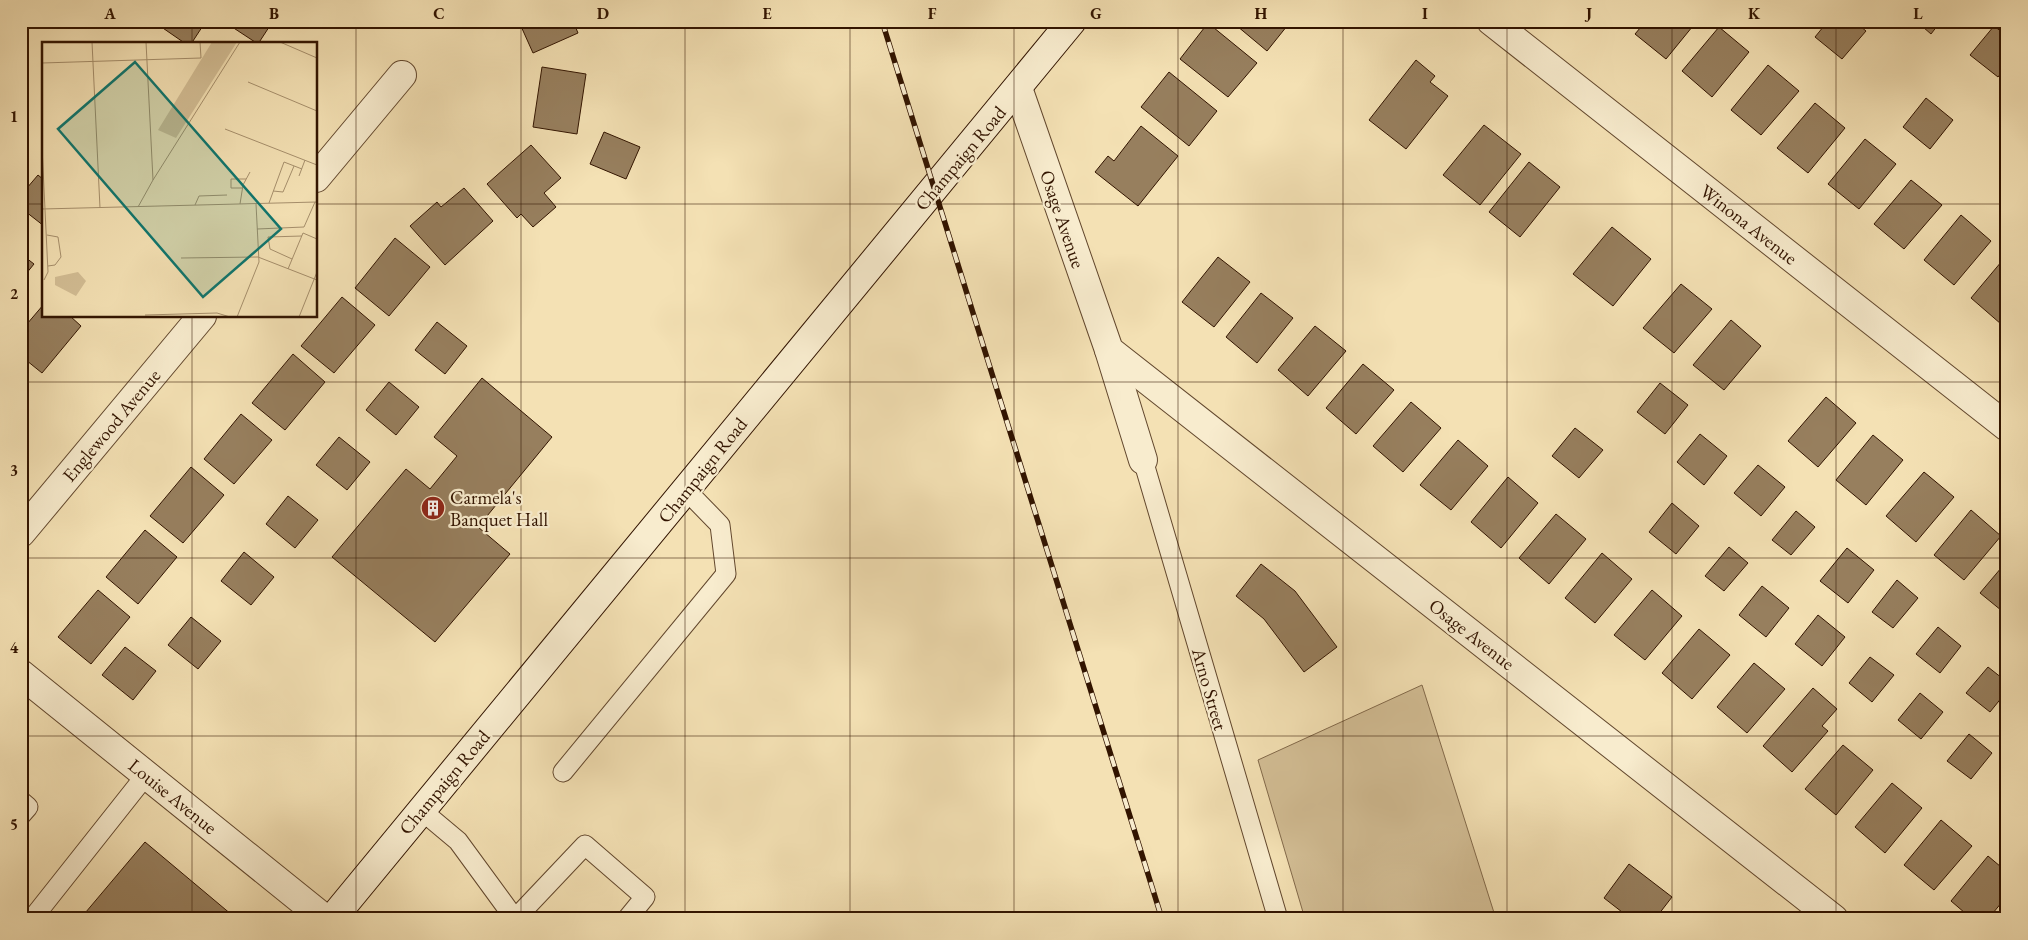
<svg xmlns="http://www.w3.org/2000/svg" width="2028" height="940" font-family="'EB Garamond',serif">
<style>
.green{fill:#d3be95;stroke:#82694a}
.building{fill:#977f5e;stroke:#321400}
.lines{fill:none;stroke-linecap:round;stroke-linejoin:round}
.lane-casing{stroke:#62472d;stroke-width:21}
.street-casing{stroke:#62472d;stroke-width:30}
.secondary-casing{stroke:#321400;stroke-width:30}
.lane{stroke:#f8ecce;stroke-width:19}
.street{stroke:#f8ecce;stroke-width:28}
.secondary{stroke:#f8ecce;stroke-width:28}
.rail-casing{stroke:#321400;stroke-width:5.5}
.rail{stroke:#f8ecce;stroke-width:4;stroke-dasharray:11;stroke-linecap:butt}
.grid{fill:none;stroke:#321400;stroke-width:1;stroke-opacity:0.55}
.labels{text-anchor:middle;stroke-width:4.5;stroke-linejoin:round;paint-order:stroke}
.street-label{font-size:19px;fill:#321400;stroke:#f8ecce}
.poi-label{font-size:19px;fill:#321400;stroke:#f8ecce;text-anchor:start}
.inset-road{fill:none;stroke:#a68f6c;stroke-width:1}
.view{fill:#0f766e;fill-opacity:0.15;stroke:#0f766e;stroke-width:2.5}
.inset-edge{fill:none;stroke:#321400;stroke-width:2.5}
.neatline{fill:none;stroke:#321400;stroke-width:2}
.grid-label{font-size:16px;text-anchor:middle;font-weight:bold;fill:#321400}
</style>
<rect width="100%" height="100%" fill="#f4e1b4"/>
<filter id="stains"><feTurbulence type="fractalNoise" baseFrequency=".004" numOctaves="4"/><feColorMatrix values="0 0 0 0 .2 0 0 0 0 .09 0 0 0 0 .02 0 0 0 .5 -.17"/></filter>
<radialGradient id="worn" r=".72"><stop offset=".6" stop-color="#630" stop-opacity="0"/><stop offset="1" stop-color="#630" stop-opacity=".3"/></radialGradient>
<!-- green -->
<path class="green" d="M 1422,685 L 1496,919 L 1305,919 L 1258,760 Z"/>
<!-- building -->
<g class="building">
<path d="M 159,21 L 206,21 L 191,44 L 186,44 L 157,24 Z"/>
<path d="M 223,21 L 273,21 L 258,44 Z"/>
<path d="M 525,21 L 573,21 L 578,33 L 533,53 L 520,24 Z"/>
<path d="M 1231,21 L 1291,21 L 1267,51 Z"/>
<path d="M 1646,21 L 1697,21 L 1666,59 L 1635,34 Z"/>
<path d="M 1828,21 L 1854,21 L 1866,31 L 1842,59 L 1815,37 Z"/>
<path d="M 1916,21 L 1941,21 L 1931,34 Z"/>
<path d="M 1208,23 L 1257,63 L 1228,97 L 1180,59 Z"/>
<path d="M 1994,26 L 2007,36 L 2007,66 L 1998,77 L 1970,55 Z"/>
<path d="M 1719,27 L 1749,52 L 1712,97 L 1682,71 Z"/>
<path d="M 1416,60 L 1435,76 L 1430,82 L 1448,96 L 1406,149 L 1369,120 Z"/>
<path d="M 1768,65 L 1799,91 L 1761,135 L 1731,110 Z"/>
<path d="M 542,67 L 586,74 L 577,134 L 533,127 Z"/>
<path d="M 1169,72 L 1217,111 L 1189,146 L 1141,107 Z"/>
<path d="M 1926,98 L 1953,120 L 1930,149 L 1903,127 Z"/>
<path d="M 1815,103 L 1845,128 L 1808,173 L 1777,148 Z"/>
<path d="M 1484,125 L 1521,154 L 1480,205 L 1443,175 Z"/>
<path d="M 1141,126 L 1178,156 L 1138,206 L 1095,172 L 1108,156 L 1114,161 Z"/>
<path d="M 604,132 L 640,147 L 626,179 L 590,164 Z"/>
<path d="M 1865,139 L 1896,164 L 1859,209 L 1828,184 Z"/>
<path d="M 531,145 L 561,178 L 544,193 L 556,207 L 533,227 L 521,214 L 517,218 L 487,184 Z"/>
<path d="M 1529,162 L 1560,187 L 1520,237 L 1489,212 Z"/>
<path d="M 38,175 L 44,180 L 44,226 L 21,208 L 21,195 Z"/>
<path d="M 1911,180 L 1942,205 L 1904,249 L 1874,224 Z"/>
<path d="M 464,188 L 493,221 L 445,265 L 410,226 L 437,202 L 441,207 Z"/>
<path d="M 1961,215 L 1991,241 L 1954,285 L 1924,260 Z"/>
<path d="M 1612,227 L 1651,259 L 1613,306 L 1573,274 Z"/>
<path d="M 395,238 L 430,267 L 389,316 L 355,288 Z"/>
<path d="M 21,254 L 34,264 L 21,280 Z"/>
<path d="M 2007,255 L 2007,317 L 2001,324 L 1971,298 Z"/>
<path d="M 1218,257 L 1250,282 L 1214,327 L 1182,302 Z"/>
<path d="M 1681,284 L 1712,309 L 1674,353 L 1643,328 Z"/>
<path d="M 1261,293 L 1293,318 L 1257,363 L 1226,337 Z"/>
<path d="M 342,297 L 375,325 L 334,373 L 301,346 Z"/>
<path d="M 44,304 L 44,316 L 70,316 L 81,326 L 42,373 L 21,356 L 21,331 Z"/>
<path d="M 1731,320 L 1761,346 L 1724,390 L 1693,365 Z"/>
<path d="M 437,322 L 467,346 L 445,374 L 415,350 Z"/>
<path d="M 1315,326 L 1346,351 L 1308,396 L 1278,370 Z"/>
<path d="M 293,354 L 325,382 L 285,430 L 252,403 Z"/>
<path d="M 1363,364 L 1394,390 L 1356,434 L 1326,408 Z"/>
<path d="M 482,378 L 552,437 L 478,527 L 510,554 L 435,642 L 332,557 L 406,469 L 430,489 L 457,456 L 434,437 Z"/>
<path d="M 389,382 L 419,407 L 396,435 L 366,410 Z"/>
<path d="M 1660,383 L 1688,405 L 1665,434 L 1637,412 Z"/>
<path d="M 1826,397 L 1856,423 L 1818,467 L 1788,441 Z"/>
<path d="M 1411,402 L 1441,428 L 1403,472 L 1373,446 Z"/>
<path d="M 241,414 L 272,440 L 234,484 L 204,459 Z"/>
<path d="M 1575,428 L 1603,450 L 1579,478 L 1552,456 Z"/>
<path d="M 1700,434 L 1727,456 L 1704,485 L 1677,462 Z"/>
<path d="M 1873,435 L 1903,460 L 1866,505 L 1836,480 Z"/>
<path d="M 339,437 L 370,462 L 347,490 L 316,465 Z"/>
<path d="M 1458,440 L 1488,466 L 1451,510 L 1420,485 Z"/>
<path d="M 1758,465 L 1785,487 L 1761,516 L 1734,493 Z"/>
<path d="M 191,467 L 224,495 L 183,543 L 150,516 Z"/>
<path d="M 1924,472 L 1954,497 L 1916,542 L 1886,516 Z"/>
<path d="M 1508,477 L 1538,503 L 1501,548 L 1471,522 Z"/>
<path d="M 288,496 L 318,520 L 295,548 L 266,524 Z"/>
<path d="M 1672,503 L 1699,526 L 1676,554 L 1649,532 Z"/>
<path d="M 1971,510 L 2001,536 L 1964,580 L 1934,555 Z"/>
<path d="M 1796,511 L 1815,527 L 1791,555 L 1772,540 Z"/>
<path d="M 1556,514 L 1586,539 L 1549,584 L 1519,558 Z"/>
<path d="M 145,530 L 177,557 L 138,604 L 106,577 Z"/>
<path d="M 1729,547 L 1748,563 L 1724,591 L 1705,576 Z"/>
<path d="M 1847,548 L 1874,570 L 1848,603 L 1820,581 Z"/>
<path d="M 244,552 L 274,577 L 251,605 L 221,581 Z"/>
<path d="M 1602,553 L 1632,579 L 1595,623 L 1565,598 Z"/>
<path d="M 2007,561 L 2007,615 L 1980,593 Z"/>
<path d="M 1261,564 L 1295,591 L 1337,647 L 1304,672 L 1264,619 L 1236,596 Z"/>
<path d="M 1897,580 L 1918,598 L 1893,628 L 1872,612 Z"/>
<path d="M 1762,586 L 1789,608 L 1766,637 L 1739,615 Z"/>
<path d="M 98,590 L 130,617 L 91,664 L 58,637 Z"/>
<path d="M 1652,590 L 1682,616 L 1645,660 L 1614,635 Z"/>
<path d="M 1818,615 L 1845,637 L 1822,666 L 1795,644 Z"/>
<path d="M 191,617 L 221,641 L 198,669 L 168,645 Z"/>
<path d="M 1938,627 L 1961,646 L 1940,673 L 1916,654 Z"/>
<path d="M 1699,629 L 1730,655 L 1692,699 L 1662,673 Z"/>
<path d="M 125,647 L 156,671 L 133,700 L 102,675 Z"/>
<path d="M 1870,657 L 1894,675 L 1872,702 L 1849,683 Z"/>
<path d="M 1754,663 L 1785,689 L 1747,733 L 1717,707 Z"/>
<path d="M 1988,667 L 2007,682 L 2007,691 L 1990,712 L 1966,693 Z"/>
<path d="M 1813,688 L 1837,709 L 1822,726 L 1828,731 L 1792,772 L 1763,746 Z"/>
<path d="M 1920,693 L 1943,712 L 1921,739 L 1898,720 Z"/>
<path d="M 1969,734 L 1992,753 L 1971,779 L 1947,761 Z"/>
<path d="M 1843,745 L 1873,770 L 1836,815 L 1805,789 Z"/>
<path d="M 1892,783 L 1922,808 L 1885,853 L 1855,827 Z"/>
<path d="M 1941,820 L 1972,846 L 1934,890 L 1904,865 Z"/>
<path d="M 145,842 L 232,915 L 229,919 L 158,919 L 150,912 L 145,919 L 80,919 Z"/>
<path d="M 1988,856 L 2007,872 L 2007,896 L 1988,919 L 1972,919 L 1951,901 Z"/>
<path d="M 1629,864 L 1672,897 L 1655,919 L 1631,919 L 1604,898 Z"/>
</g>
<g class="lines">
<!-- lane casing -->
<g class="lane-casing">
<g id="lane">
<path d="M 1143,460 L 1278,919"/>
<path d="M 563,772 L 726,574 L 720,525 L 686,490"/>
<path d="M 21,801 L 28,807 L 21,815"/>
<path d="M 421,810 L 458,841 L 515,919"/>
<path d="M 32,919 L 146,775"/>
<path d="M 515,919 L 585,845 L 645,897 L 627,919"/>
</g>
</g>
<!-- street casing -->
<g class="street-casing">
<g id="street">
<path d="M 1491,21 L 2007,427"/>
<path d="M 1018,88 L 1109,350 L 1834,919"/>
<path d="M 316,178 L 402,75"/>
<path d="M 1109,350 L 1143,460"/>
<path d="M 21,533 L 202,316"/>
<path d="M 21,674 L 325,919"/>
</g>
</g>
<!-- secondary casing -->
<g class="secondary-casing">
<path id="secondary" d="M 332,919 L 1072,21"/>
</g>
<!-- lane -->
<use href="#lane" class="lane"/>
<!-- street -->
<use href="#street" class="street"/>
<!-- secondary -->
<use href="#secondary" class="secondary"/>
<!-- rail casing -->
<g class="rail-casing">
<path id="rail" d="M 882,21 L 1162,919"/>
</g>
<!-- rail -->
<use href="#rail" class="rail"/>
</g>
<!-- grid -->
<path class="grid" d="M 192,21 L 192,44M 356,21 L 356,919M 521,21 L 521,919M 685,21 L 685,919M 850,21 L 850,919M 1014,21 L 1014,919M 1178,21 L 1178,919M 1343,21 L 1343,919M 1507,21 L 1507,919M 1672,21 L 1672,919M 1836,21 L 1836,919M 21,204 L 44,204M 316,204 L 2007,204M 192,316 L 192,919M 21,382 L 2007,382M 21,558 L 2007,558M 21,736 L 2007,736"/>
<!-- icons -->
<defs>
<g id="building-disc" transform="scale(1.25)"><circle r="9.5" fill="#8f2418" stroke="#f8ecce"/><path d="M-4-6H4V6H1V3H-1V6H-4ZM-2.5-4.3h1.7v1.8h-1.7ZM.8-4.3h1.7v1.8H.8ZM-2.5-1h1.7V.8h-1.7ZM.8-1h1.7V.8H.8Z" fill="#fff"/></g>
</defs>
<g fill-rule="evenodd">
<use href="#building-disc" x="433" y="508"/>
</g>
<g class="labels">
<!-- street labels -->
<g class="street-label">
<text transform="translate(960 158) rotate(-50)" y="7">Champaign Road</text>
<text transform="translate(1063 219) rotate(71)" y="7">Osage Avenue</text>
<text transform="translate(1749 224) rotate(38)" y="7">Winona Avenue</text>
<text transform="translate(111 425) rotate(-50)" y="7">Englewood Avenue</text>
<text transform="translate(702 470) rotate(-51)" y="7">Champaign Road</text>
<text transform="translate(1472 634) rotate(38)" y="7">Osage Avenue</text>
<text transform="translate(1210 689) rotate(74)" y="7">Arno Street</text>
<text transform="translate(444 782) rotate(-50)" y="7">Champaign Road</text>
<text transform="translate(173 796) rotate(39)" y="7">Louise Avenue</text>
</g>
<!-- poi labels -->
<g class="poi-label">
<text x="450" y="504">Carmela's<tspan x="450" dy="22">Banquet Hall</tspan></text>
</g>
</g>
<!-- overview -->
<g transform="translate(42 42)">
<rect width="275" height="275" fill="#f4e1b4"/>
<path d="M 170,0 L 195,0 L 134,96 L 116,88 ZM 36,230 L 44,239 L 34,254 L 13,243 L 13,235 Z" fill="#d3be95"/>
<path class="inset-road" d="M 50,0 L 58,166M 238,0 L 275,16M 0,21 L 159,16 L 158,0M 206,40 L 275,69M 183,87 L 275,123M 0,105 L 6,230 L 2,238M 257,134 L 263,118M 111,138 L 198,0M 200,146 L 189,146 L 189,137 L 204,137M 231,149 L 241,150 L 252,124M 227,161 L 242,120 L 260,127M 198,162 L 201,143 L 208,130M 153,163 L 157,154 L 185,153M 96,165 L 111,138 L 104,0M 0,167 L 275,160M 215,187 L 262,185 L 273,160M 5,193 L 16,195 L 19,215 L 13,223 L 6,224M 139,216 L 216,215 L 275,238M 250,217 L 228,207 L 226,195 L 260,194M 246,227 L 261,191 L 275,197M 103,273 L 175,271 L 188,275M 195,275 L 217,220 L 214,162M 257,275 L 275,230"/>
<path class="view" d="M 93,20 L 239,187 L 161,255 L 16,87 Z"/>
<rect width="275" height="275" class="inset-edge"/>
</g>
<!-- margin -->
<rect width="2028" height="940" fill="none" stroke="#f4e1b4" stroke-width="55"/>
<rect x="28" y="28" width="1972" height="884" class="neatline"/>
<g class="grid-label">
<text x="110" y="19">A</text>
<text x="274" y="19">B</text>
<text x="439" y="19">C</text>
<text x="603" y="19">D</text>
<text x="767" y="19">E</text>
<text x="932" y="19">F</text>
<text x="1096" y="19">G</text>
<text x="1261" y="19">H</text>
<text x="1425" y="19">I</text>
<text x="1589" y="19">J</text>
<text x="1754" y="19">K</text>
<text x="1918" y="19">L</text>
<text x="14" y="122">1</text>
<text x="14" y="299">2</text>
<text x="14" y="476">3</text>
<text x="14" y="653">4</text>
<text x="14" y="830">5</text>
</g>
<rect width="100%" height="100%" filter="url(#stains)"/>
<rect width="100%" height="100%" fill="url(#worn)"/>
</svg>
